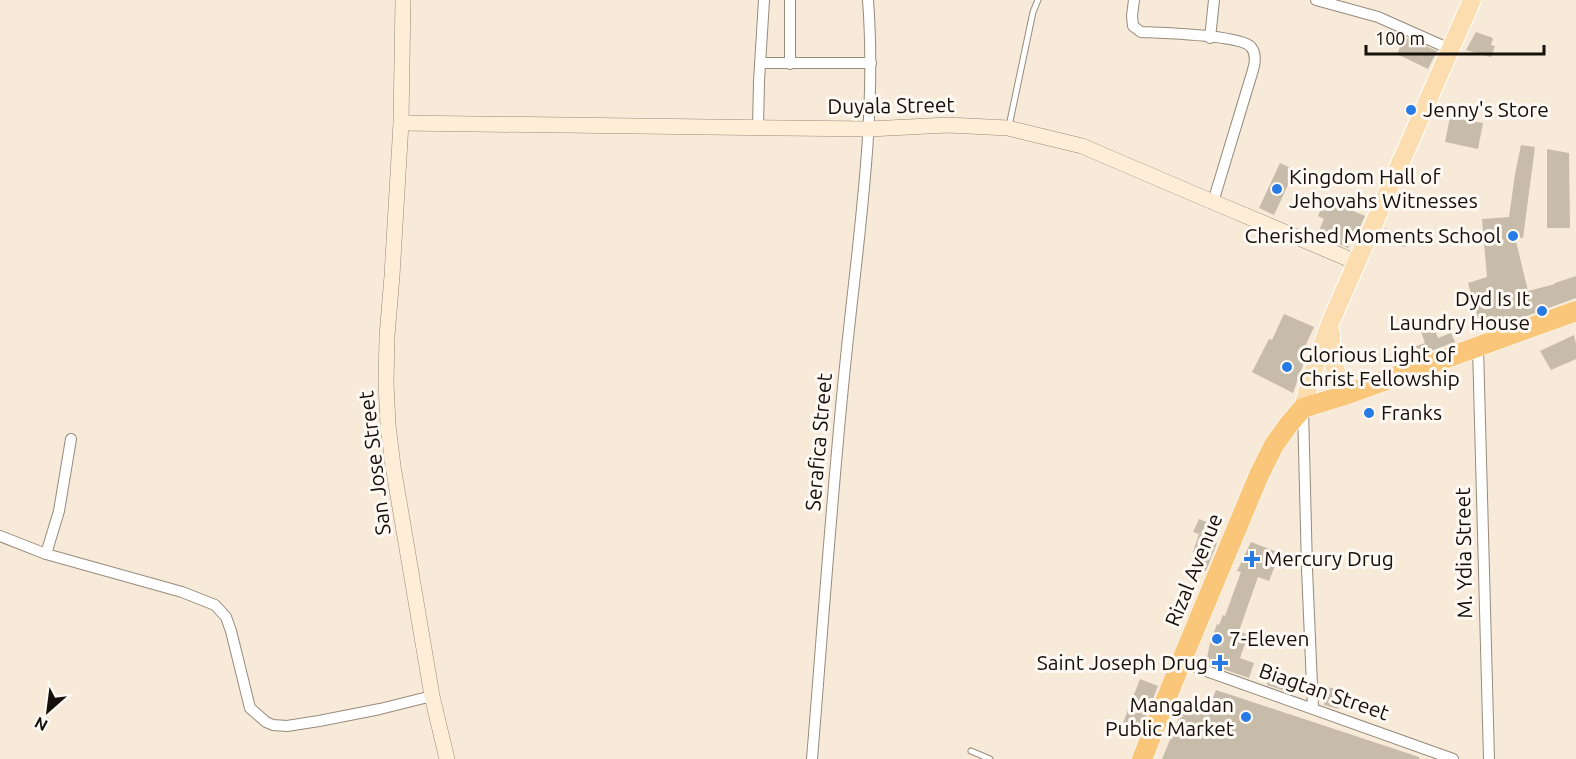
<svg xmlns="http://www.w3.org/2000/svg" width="1576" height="759" font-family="Ubuntu,sans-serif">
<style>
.building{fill:#c7bbaa}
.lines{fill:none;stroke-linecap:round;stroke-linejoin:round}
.lane-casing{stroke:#978b7b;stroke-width:7}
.street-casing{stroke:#978b7b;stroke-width:12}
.secondary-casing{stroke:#978b7b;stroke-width:16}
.primary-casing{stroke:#fff;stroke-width:20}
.highway-casing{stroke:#fff;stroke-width:21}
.lane{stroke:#fff;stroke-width:5}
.street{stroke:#fff;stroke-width:10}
.secondary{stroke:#feeed7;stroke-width:15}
.primary{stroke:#fcddaf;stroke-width:18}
.highway{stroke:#fac679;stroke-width:20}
.poi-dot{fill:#267be5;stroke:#fef9f2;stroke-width:2}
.labels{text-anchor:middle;stroke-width:6;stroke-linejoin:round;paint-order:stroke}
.street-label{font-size:21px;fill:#14100a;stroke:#fef9f2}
.poi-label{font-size:21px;fill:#14100a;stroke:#fef9f2;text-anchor:start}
</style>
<rect width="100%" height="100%" fill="#f7ead9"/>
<!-- building -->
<g class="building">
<path d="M 1476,32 L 1493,38 L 1491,45 L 1495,46 L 1491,57 L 1466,50 Z"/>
<path d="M 1405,37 L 1437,51 L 1428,69 L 1397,54 Z"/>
<path d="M 1450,117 L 1483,123 L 1478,149 L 1445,142 Z"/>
<path d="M 1521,145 L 1535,147 L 1523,238 L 1515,237 L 1528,291 L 1555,284 L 1555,283 L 1576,276 L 1576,298 L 1508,323 L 1489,329 L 1488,326 L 1481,329 L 1468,283 L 1487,277 L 1482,219 L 1509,217 L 1515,174 Z"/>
<path d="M 1547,149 L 1569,153 L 1570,228 L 1547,228 Z"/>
<path d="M 1280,163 L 1295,170 L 1274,215 L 1259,208 Z"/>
<path d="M 1325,199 L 1365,216 L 1358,232 L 1355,232 L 1348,248 L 1317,235 L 1324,219 L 1318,216 Z"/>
<path d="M 1385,228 L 1409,237 L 1405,247 L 1382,239 Z"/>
<path d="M 1284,314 L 1314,327 L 1301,355 L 1306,357 L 1293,393 L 1252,372 L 1269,339 L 1272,340 Z"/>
<path d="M 1431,321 L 1438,338 L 1451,333 L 1455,342 L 1404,361 L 1400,352 L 1425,343 L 1419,326 Z"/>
<path d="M 1574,335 L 1576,344 L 1576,359 L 1551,370 L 1540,351 Z"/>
<path d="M 1199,519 L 1220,527 L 1214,542 L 1217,543 L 1206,571 L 1191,566 L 1195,553 L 1193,552 L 1199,534 L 1193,532 Z"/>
<path d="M 1251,542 L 1280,553 L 1269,581 L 1258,577 L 1239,631 L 1248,635 L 1240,658 L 1254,663 L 1249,678 L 1211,665 L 1207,658 L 1210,643 L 1217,624 L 1219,625 L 1223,615 L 1225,616 L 1241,572 L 1237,571 Z"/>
<path d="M 1271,673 L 1289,679 L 1285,691 L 1267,685 Z"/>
<path d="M 1140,679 L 1158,686 L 1141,730 L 1123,723 Z"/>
<path d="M 1327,687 L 1342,690 L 1338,709 L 1324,705 Z"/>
<path d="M 1216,690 L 1419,757 L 1419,759 L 1162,759 L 1186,701 L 1208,710 Z"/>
</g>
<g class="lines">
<!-- lane casing -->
<g class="lane-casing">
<g id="lane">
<path d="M 1009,126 L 1033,12 L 1038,0"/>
<path d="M 971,751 L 990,759"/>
</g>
</g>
<!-- street casing -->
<g class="street-casing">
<g id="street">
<path d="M 1134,0 L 1132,16 L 1133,26 L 1141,32 C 1161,33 1240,35 1251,47 C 1257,54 1255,63 1253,70 L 1213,202"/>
<path d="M 1316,0 L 1378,17 L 1450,49"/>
<path d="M 1210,38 L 1214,0"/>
<path d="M 760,63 L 871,63"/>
<path d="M 790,64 L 790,0"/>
<path d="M 758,128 L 759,81 L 764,0"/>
<path d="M 1478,347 L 1489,759"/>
<path d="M 1303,409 L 1307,569 L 1313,708"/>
<path d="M 0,536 L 46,554 L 182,592 L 215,605 L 226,617 L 231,631 L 250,708 L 266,722 L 273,725 L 287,726 L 319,721 L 380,709 L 432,696"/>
<path d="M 46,554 L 59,511 L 71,439"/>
<path d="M 1181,662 L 1453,759"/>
<path d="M 812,759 C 823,625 832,491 846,357 C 858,239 877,119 868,0"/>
</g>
</g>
<!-- secondary casing -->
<g class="secondary-casing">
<g id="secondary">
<path d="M 403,0 L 401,123 L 392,276 L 387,336 L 386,383 L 388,425 L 393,466 L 432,696 L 447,759"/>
<path d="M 401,123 L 869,129 L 948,125 L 1008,128 L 1082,146 L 1213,202 L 1356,262"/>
</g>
</g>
<!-- primary casing -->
<g class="primary-casing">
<g id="primary">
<path d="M 1331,333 L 1331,351 L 1342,396"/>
<path d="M 1303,408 L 1310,380 L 1331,321 L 1472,0"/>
</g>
</g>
<!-- highway casing -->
<g class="highway-casing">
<path id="highway" d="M 1142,759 L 1181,662 L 1259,475 L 1274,445 L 1289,424 L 1303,408 L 1342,396 L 1576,311"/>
</g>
<!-- lane -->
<use href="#lane" class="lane"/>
<!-- street -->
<use href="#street" class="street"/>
<!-- secondary -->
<use href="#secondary" class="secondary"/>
<!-- primary -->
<use href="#primary" class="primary"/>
<!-- highway -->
<use href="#highway" class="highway"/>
</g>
<!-- markers -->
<g class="poi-dot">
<circle cx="1411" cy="110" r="6"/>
<circle cx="1277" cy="189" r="6"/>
<circle cx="1513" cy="236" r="6"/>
<circle cx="1542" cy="311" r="6"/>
<circle cx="1287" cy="367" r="6"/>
<circle cx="1369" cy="413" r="6"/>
<path d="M1249 550h6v6h6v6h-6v6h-6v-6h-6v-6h6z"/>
<circle cx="1217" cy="639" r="6"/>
<path d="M1217 654h6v6h6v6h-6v6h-6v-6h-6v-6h6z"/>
<circle cx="1246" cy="717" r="6"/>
</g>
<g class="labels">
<!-- street labels -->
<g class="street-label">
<text transform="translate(891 106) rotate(-1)" y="7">Duyala Street</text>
<text transform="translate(819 442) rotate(-85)" y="7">Serafica Street</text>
<text transform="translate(375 463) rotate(-97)" y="7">San Jose Street</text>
<text transform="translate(1464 553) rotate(-91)" y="7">M. Ydia Street</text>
<text transform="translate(1194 570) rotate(-68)" y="7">Rizal Avenue</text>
<text transform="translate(1324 692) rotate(19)" y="7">Biagtan Street</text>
</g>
<!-- poi labels -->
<g class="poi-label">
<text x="1423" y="117">Jenny's Store</text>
<text x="1289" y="184">Kingdom Hall of<tspan x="1289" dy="24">Jehovahs Witnesses</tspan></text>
<text x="1501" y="243" text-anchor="end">Cherished Moments School</text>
<text x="1530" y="306" text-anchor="end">Dyd Is It<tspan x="1530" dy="24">Laundry House</tspan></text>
<text x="1299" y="362">Glorious Light of<tspan x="1299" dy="24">Christ Fellowship</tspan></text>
<text x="1381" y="420">Franks</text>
<text x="1264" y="566">Mercury Drug</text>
<text x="1229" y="646">7-Eleven</text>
<text x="1208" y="670" text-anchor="end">Saint Joseph Drug</text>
<text x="1234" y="712" text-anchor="end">Mangaldan<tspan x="1234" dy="24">Public Market</tspan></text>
</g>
</g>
<!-- north arrow -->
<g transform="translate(48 711) rotate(208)" stroke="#fef9f2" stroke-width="4.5" paint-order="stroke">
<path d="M0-4.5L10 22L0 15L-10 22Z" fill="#14100a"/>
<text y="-9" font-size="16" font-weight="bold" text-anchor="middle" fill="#14100a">N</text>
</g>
<!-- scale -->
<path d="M1366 45v9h178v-9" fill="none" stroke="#14100a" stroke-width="3"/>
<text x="1375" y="45" font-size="18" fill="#14100a" stroke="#fef9f2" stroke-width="4.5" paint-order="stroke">100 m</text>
</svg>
